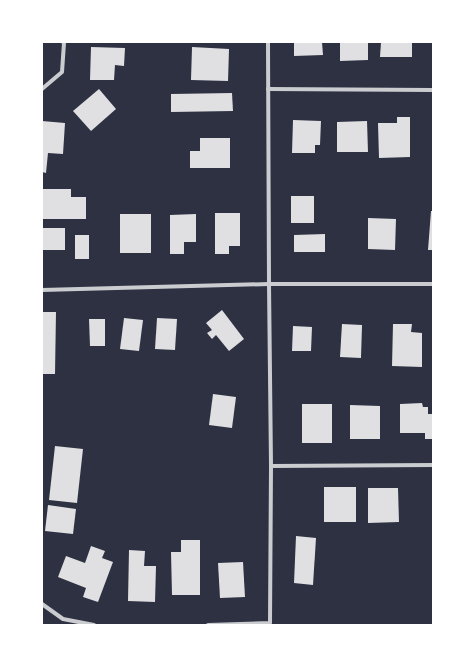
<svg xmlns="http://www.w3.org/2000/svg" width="475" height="667" font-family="'Titillium Web',sans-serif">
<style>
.building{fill:#e0e0e3}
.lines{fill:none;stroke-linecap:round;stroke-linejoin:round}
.minor{stroke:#caccd0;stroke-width:4}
</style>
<rect width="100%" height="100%" fill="#2d3142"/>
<!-- building -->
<g class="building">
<path d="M 294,42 L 322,42 L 323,55 L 294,56 Z"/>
<path d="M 340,42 L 368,42 L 368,60 L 340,61 Z"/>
<path d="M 381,42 L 412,42 L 412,57 L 380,57 Z"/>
<path d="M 91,47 L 125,48 L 124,66 L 115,65 L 114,80 L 90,80 Z"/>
<path d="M 192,47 L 229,49 L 228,81 L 191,80 Z"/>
<path d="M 99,89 L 116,109 L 91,131 L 73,111 Z"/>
<path d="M 232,93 L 233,111 L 171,112 L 171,94 Z"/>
<path d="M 397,117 L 410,117 L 410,157 L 379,158 L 378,123 L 397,123 Z"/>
<path d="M 293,120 L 321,121 L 320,145 L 315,145 L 315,153 L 292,153 Z"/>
<path d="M 42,121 L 65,123 L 63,154 L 48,153 L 46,173 L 42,172 Z"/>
<path d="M 367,121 L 368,152 L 337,152 L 337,122 Z"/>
<path d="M 200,138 L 230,138 L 230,168 L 190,168 L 190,151 L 200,151 Z"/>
<path d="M 42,189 L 71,189 L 71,197 L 86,197 L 86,219 L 42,219 Z"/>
<rect x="291" y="196" width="23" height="27"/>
<path d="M 431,211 L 433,211 L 433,250 L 428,250 Z"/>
<path d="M 215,213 L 240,213 L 240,246 L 229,246 L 229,254 L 215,254 Z"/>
<rect x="120" y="214" width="31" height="39"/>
<path d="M 196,214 L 196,242 L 184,242 L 184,254 L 170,254 L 170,215 Z"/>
<path d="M 368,218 L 396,219 L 395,250 L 368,249 Z"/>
<rect x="42" y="228" width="23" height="22"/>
<path d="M 325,234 L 325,252 L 294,252 L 294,235 Z"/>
<rect x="75" y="235" width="14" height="24"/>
<path d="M 222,310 L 244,339 L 229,351 L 216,335 L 212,339 L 207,333 L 212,330 L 206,323 Z"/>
<path d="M 42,312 L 56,312 L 55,374 L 42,374 Z"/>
<path d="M 124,318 L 143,320 L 139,351 L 120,349 Z"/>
<path d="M 157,318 L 177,319 L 175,350 L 155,349 Z"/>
<path d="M 89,319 L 105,319 L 105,346 L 90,346 Z"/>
<path d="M 342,324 L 362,325 L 361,358 L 340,357 Z"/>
<path d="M 393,324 L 412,324 L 411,332 L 422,333 L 422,367 L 392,366 Z"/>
<path d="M 293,326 L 312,327 L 311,351 L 292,351 Z"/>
<path d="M 213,394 L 236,397 L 232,428 L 209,425 Z"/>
<path d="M 422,403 L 423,407 L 428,407 L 428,414 L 433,414 L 433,439 L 425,439 L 425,433 L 400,433 L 400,404 Z"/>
<rect x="302" y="404" width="30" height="39"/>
<path d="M 350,405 L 380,406 L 380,439 L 350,439 Z"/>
<path d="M 55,446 L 83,449 L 77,503 L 49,500 Z"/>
<rect x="324" y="487" width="32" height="35"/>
<path d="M 368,488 L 398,488 L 399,522 L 368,523 Z"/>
<path d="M 48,505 L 76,509 L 73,534 L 45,531 Z"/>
<path d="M 296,536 L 316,538 L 313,585 L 294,583 Z"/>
<path d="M 181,540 L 200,540 L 200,595 L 172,595 L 171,552 L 181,552 Z"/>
<path d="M 91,546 L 105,551 L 102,558 L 113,562 L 98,602 L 83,597 L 86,588 L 58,577 L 66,556 L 85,563 Z"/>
<path d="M 129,550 L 145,551 L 144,566 L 156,566 L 155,602 L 128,601 Z"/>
<path d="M 243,562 L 245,597 L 220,598 L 218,563 Z"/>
</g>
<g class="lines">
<!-- minor -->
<g class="minor">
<path d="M 42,89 L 62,72 L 64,43 L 63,42"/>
<path d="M 268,89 L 433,90"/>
<path d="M 42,290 L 269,284 L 433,284"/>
<path d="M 271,466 L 433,465"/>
<path d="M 42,604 L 63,619 L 94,625"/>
<path d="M 208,625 L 270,623 L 271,466 L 269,284 L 268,42"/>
</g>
</g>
<!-- border -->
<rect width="475" height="667" fill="none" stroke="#ffffff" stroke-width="86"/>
</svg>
